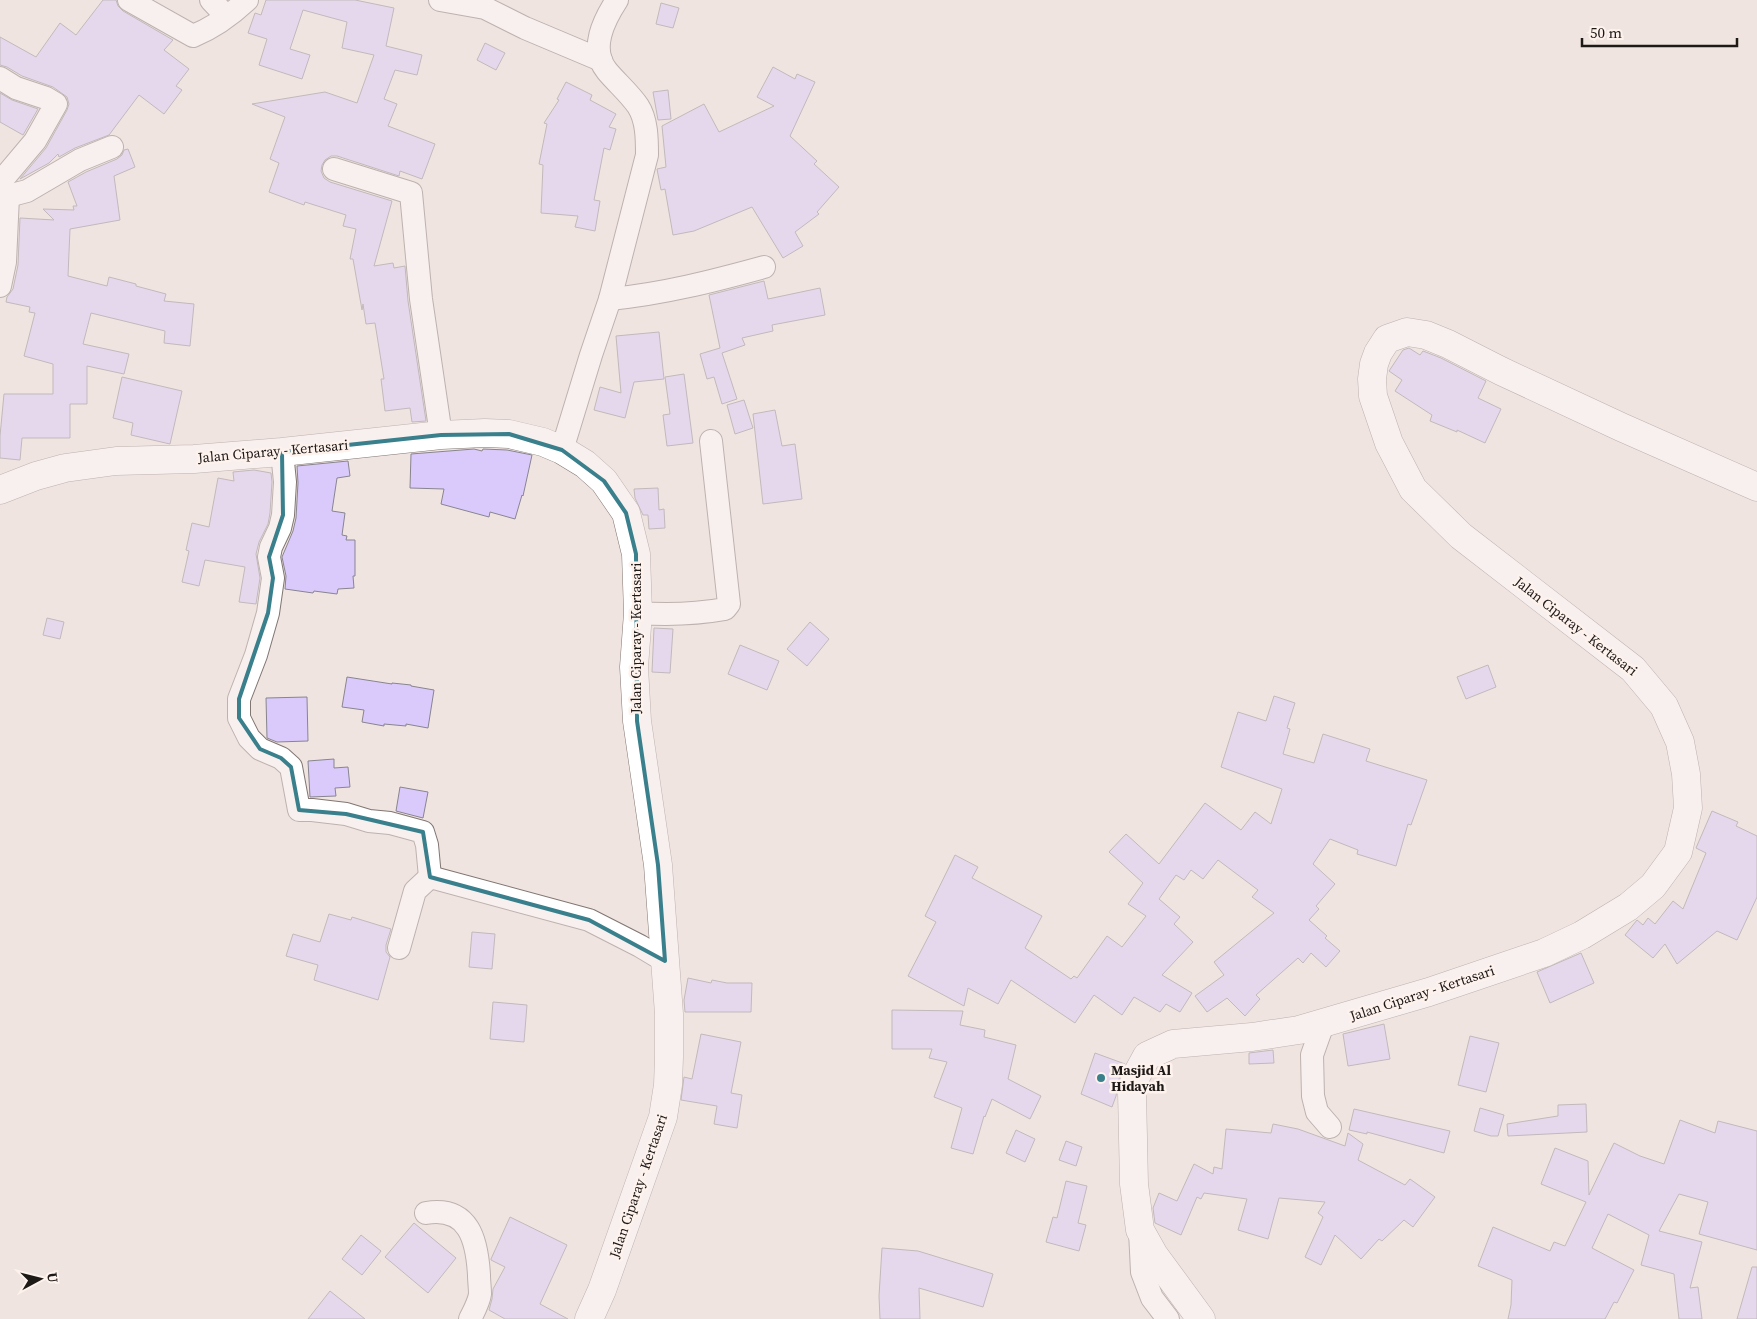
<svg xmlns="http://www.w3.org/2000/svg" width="1757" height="1319" font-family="'Source Serif 4',serif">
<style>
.building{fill:#d9cafb;stroke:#88858f}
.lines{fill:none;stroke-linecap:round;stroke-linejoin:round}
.minor-casing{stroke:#817672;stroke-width:24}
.major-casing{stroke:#817672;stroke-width:29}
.minor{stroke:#fff;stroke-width:22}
.major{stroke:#fff;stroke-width:28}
.marked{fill:none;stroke:#397f8c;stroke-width:4;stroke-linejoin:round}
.poi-dot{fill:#397f8c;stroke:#fef2ed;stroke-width:2}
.labels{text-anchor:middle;stroke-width:5;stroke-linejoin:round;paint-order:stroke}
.street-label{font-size:14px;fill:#1d1917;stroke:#fef2ed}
.poi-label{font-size:14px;font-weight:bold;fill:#1d1917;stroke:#fef2ed;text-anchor:start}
</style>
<rect width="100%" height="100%" fill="#f0e4e0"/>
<!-- building -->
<g class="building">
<path d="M 103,0 L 116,0 L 118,6 L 123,11 L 173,40 L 164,50 L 189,69 L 176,86 L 182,90 L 164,114 L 139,95 L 109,135 L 75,148 L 59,157 L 58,154 L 49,163 L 20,179 L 46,148 L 67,110 L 69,104 L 67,97 L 53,87 L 22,76 L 7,67 L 0,65 L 0,37 L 36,57 L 60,23 L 76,35 Z"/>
<path d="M 266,0 L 355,0 L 394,8 L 386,46 L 422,55 L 417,75 L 395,70 L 384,99 L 397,104 L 388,126 L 435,144 L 422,179 L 400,171 L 399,176 L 337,156 L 331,156 L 325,160 L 322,165 L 321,171 L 324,178 L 330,182 L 392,201 L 374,266 L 393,263 L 394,268 L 405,266 L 408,301 L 426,421 L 412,422 L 410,408 L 385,411 L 381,379 L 384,379 L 375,323 L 366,324 L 363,304 L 362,310 L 353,259 L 350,259 L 356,229 L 343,226 L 346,215 L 305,202 L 304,205 L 269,192 L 279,163 L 270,159 L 285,117 L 252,104 L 325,92 L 357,103 L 374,55 L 342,48 L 347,22 L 303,10 L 290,49 L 310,55 L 302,79 L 259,65 L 267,39 L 248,33 L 255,13 L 261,15 Z"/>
<path d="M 661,3 L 679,8 L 673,28 L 656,24 Z"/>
<path d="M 485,43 L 505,53 L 496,70 L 477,60 Z"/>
<path d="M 773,67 L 795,79 L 797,74 L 815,82 L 790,136 L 817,161 L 814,164 L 839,187 L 817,212 L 819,214 L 795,232 L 803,246 L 783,258 L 752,207 L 694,231 L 673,235 L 665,189 L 661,190 L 657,169 L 666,167 L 662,126 L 704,104 L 719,132 L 774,106 L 757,97 Z"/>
<path d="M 566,82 L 592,95 L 590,100 L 616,114 L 609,127 L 616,129 L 610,150 L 604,148 L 594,200 L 600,201 L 595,231 L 575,227 L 578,216 L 541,213 L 543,165 L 539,164 L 547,124 L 544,123 L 559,100 L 557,99 Z"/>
<path d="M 668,90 L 671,119 L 658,120 L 653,92 Z"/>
<path d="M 0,93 L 12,100 L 38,109 L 23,135 L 0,122 Z"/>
<path d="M 128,149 L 135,167 L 114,176 L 120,220 L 70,229 L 68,276 L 107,286 L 109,277 L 136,284 L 136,286 L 166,294 L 164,301 L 194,304 L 190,346 L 164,343 L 165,331 L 91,313 L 83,344 L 129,354 L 124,374 L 87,366 L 87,404 L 70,404 L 70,438 L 22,438 L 20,460 L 0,458 L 0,436 L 4,394 L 53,394 L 53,364 L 24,356 L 35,313 L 29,312 L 30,307 L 6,302 L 7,297 L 13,289 L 18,265 L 20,218 L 54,220 L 43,209 L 74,210 L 73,206 L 77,206 L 68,182 L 86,172 L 117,159 L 122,155 L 124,150 Z"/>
<path d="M 764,281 L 768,299 L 820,288 L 825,315 L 772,325 L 773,331 L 742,338 L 745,345 L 722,353 L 737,399 L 722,404 L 714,377 L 707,379 L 700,354 L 720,348 L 709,295 Z"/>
<path d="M 659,332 L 664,379 L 634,382 L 625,418 L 594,410 L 600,387 L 621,393 L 616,336 Z"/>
<path d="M 1409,348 L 1420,355 L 1423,351 L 1441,358 L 1486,381 L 1478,398 L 1501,409 L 1485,443 L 1457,430 L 1457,432 L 1430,421 L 1432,415 L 1395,391 L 1402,380 L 1389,371 L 1403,350 Z"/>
<path d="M 684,374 L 693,443 L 667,446 L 663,415 L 670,414 L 665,377 Z"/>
<path d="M 122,377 L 182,391 L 170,444 L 131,435 L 133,423 L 113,418 Z"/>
<path d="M 744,400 L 753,428 L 735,434 L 727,405 Z"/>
<path d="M 775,410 L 782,446 L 795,444 L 802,499 L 763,504 L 753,414 Z"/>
<path d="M 474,449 L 482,451 L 483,449 L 507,450 L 532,455 L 523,496 L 522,495 L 515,519 L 490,512 L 489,517 L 441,504 L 444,489 L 410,488 L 411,454 Z"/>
<path d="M 348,461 L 350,476 L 337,478 L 332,511 L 345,513 L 342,535 L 347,536 L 346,540 L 355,540 L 355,576 L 353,576 L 354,588 L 338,589 L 337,594 L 314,591 L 313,593 L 285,589 L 286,576 L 282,557 L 293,531 L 296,518 L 298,483 L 297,466 Z"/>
<path d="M 254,470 L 271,473 L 272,482 L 270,513 L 268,524 L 259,542 L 256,554 L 260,578 L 256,604 L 239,602 L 245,567 L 205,560 L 199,586 L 182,582 L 189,551 L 186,550 L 192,523 L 209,527 L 218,478 L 234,481 L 233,472 Z"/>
<path d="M 658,488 L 659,510 L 664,509 L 665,528 L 649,529 L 648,515 L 643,515 L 635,498 L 634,489 Z"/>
<path d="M 47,618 L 64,622 L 60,639 L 43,635 Z"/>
<path d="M 810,622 L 829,639 L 807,666 L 787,649 Z"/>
<path d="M 654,628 L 673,629 L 670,673 L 652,672 Z"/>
<path d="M 740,645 L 779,661 L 767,690 L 728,674 Z"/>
<path d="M 1488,665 L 1496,687 L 1466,699 L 1457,677 Z"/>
<path d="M 347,677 L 392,684 L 392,683 L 411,685 L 411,686 L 434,690 L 428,728 L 406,724 L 406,726 L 384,724 L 384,726 L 362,722 L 364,710 L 342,707 Z"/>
<path d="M 1274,696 L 1295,703 L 1287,728 L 1290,729 L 1283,754 L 1314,763 L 1323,734 L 1370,749 L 1366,761 L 1427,780 L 1411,825 L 1408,824 L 1396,866 L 1357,854 L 1358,850 L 1330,839 L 1313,864 L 1335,884 L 1316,906 L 1319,909 L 1309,920 L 1327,936 L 1325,938 L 1340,951 L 1326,967 L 1311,953 L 1303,963 L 1298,958 L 1256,995 L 1260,999 L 1245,1016 L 1227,998 L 1207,1012 L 1195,996 L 1224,975 L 1214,962 L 1274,913 L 1252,897 L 1258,890 L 1218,860 L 1203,879 L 1191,870 L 1184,880 L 1176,875 L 1159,899 L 1180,917 L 1174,924 L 1193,942 L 1162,975 L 1192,993 L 1180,1012 L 1166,1004 L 1160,1012 L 1134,997 L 1122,1015 L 1094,995 L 1075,1023 L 1011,980 L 998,1004 L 968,988 L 964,1006 L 908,976 L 936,922 L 925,916 L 955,855 L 978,867 L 972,878 L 1042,916 L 1025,948 L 1071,979 L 1074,976 L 1077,978 L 1107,936 L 1122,947 L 1146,916 L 1128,904 L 1143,883 L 1109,852 L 1126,834 L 1159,864 L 1205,803 L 1241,830 L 1255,812 L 1271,824 L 1282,789 L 1221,767 L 1238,712 L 1266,721 Z"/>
<path d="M 307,697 L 308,741 L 277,742 L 267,738 L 266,698 Z"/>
<path d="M 334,759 L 334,768 L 348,767 L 350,787 L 335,788 L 336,796 L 310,797 L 308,761 Z"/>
<path d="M 400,787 L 428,792 L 423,818 L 396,811 Z"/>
<path d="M 1712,811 L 1738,822 L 1736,826 L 1757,836 L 1757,897 L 1737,940 L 1717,931 L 1677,964 L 1665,944 L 1653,958 L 1625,935 L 1637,920 L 1643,925 L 1648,918 L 1655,924 L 1673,901 L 1683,909 L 1706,853 L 1696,848 Z"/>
<path d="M 329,914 L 351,920 L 352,917 L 391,929 L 386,945 L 386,952 L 390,957 L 378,1000 L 314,980 L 318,965 L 286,956 L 293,934 L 320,942 Z"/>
<path d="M 472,932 L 495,934 L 492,969 L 469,967 Z"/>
<path d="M 1581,953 L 1594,983 L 1550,1003 L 1537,972 Z"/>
<path d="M 688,978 L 711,983 L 712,980 L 727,983 L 752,983 L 751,1012 L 685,1012 L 684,1000 Z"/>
<path d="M 493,1002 L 527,1005 L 524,1042 L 490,1039 Z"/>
<path d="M 892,1010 L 963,1011 L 960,1025 L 985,1030 L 984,1037 L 1016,1045 L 1008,1079 L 1041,1096 L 1030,1119 L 992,1099 L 985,1117 L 984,1116 L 973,1154 L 951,1148 L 962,1108 L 934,1097 L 947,1062 L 929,1058 L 932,1049 L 892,1049 Z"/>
<path d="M 1384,1024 L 1390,1059 L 1348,1066 L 1343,1034 Z"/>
<path d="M 701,1034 L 741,1042 L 731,1093 L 742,1095 L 737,1128 L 714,1124 L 717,1106 L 681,1100 L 684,1077 L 692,1079 Z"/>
<path d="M 1470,1036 L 1499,1043 L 1486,1092 L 1458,1085 Z"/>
<path d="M 1273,1050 L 1274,1063 L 1249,1064 L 1249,1053 Z"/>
<path d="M 1095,1053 L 1125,1064 L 1120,1074 L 1116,1096 L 1112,1107 L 1081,1094 Z"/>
<path d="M 1586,1104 L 1587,1132 L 1508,1136 L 1507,1124 L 1558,1116 L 1558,1105 Z"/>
<path d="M 1480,1108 L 1504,1115 L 1498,1136 L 1491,1136 L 1474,1131 Z"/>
<path d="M 1354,1109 L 1450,1131 L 1444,1153 L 1367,1132 L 1367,1134 L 1349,1130 Z"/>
<path d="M 1680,1120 L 1715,1133 L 1718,1121 L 1757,1131 L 1757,1250 L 1699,1234 L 1708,1202 L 1679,1194 L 1659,1231 L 1702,1242 L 1690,1288 L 1698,1287 L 1702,1319 L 1679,1319 L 1674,1274 L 1641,1265 L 1649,1235 L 1608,1214 L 1592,1248 L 1634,1270 L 1617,1303 L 1614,1302 L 1605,1319 L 1508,1319 L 1511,1305 L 1512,1280 L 1478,1266 L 1493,1227 L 1550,1251 L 1554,1242 L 1565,1246 L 1586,1202 L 1541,1184 L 1555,1148 L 1588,1161 L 1589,1195 L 1614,1143 L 1640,1156 L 1664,1164 Z"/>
<path d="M 1273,1124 L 1298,1129 L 1345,1146 L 1348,1133 L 1363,1144 L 1358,1160 L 1405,1185 L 1410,1179 L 1435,1197 L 1413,1227 L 1404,1220 L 1382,1241 L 1379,1239 L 1361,1259 L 1335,1235 L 1321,1265 L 1305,1257 L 1323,1217 L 1318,1213 L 1325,1202 L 1279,1198 L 1268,1239 L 1238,1230 L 1247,1199 L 1204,1193 L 1201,1199 L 1197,1197 L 1181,1235 L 1155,1223 L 1153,1208 L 1159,1193 L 1177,1201 L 1194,1164 L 1213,1174 L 1214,1167 L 1222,1169 L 1226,1129 L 1271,1133 Z"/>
<path d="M 1016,1130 L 1035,1139 L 1025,1162 L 1006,1153 Z"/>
<path d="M 1066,1141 L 1082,1147 L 1076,1166 L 1059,1160 Z"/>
<path d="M 1066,1181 L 1087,1186 L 1078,1223 L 1086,1225 L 1079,1251 L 1046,1242 L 1053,1217 L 1057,1218 Z"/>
<path d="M 510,1217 L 567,1245 L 540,1304 L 568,1319 L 505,1319 L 489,1310 L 492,1299 L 493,1289 L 505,1267 L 491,1260 L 491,1259 Z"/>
<path d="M 414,1223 L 456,1258 L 428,1293 L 385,1257 Z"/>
<path d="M 361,1235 L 381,1251 L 362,1275 L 342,1259 Z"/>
<path d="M 882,1248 L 918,1251 L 993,1274 L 983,1307 L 919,1288 L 920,1319 L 880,1319 L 879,1296 Z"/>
<path d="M 1752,1267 L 1757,1267 L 1757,1319 L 1737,1319 Z"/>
<path d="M 330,1291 L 365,1319 L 308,1319 Z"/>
</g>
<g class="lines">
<!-- minor casing -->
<g class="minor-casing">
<g id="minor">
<path d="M 129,0 L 193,36 C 213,28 232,14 247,0"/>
<path d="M 211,0 L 226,16"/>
<path d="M 440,0 L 485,8 L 525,28 L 601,60"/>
<path d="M 0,78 L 16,88 L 46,98 L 56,104 L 35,141 L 3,179 L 0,185"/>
<path d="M 334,169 L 411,193 L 421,299 L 441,435"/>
<path d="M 0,188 L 8,196 L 27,191 L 80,160 L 112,147"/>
<path d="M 0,286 L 5,262 L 8,196"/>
<path d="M 610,299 C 663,294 713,281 764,267"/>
<path d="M 562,450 L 591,355 L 610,299 L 647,155 C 647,139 647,120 638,106 C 629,93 617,83 607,71 C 589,49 604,20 617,0"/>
<path d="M 282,452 L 285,482 L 283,515 L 280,528 L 271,547 L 269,557 L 273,578 L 268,613 L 256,655 L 239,699 L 239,718 L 249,738 L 260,749 L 281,758 L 291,767 L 299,810 L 312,810 L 346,814 L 369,821 L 390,823 L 423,832 L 427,845 L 430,877"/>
<path d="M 638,613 C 667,615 697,614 725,609 L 729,604 L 711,441"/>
<path d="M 399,948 L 415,891 L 430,877 L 589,920 L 640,946 L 665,961"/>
<path d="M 1323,1024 L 1312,1055 L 1313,1096 L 1317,1112 L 1330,1127"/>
<path d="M 426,1213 C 469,1206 477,1240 479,1275 C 479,1281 480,1288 480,1294 C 479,1302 474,1311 470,1319"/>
<path d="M 1140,1231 L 1142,1272 L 1152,1298 L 1168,1319"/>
</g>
</g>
<!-- major casing -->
<g class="major-casing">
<g id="major">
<path d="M 0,490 L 36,476 L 65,468 L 116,461 L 194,459 L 282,452 L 441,435 L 485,433 L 509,434 L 543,442 L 562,450 L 585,464 L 604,481 L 626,513 L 636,554 L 638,613 L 634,667 L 637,721 L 658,865 L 669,1014 L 669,1057 L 668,1085 L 663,1117 L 602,1290 L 589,1319"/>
<path d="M 1201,1319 L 1154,1255 L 1140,1230 L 1134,1184 L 1132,1092 L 1135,1078 L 1147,1056 L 1173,1044 L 1252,1037 L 1299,1030 L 1429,992 L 1544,953 L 1582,935 L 1628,907 L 1653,886 L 1678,852 L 1688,808 L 1686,774 L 1680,742 L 1664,706 L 1633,669 L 1461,536 L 1413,489 L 1389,443 L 1373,396 L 1372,379 L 1374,364 L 1378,353 L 1387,339 L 1407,332 L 1426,335 L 1448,344 L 1501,371 L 1621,427 L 1757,487"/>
</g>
</g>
<!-- minor -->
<use href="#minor" class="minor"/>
<!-- major -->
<use href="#major" class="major"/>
</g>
<!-- marked area -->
<path d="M0 0H1757V1319H0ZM 509,434 L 562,450 L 604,481 L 626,513 L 636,554 L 637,721 L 658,865 L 665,961 L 589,920 L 430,877 L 423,832 L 346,814 L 299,810 L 291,767 L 281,758 L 260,749 L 239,718 L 239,699 L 268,613 L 273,578 L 269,557 L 283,515 L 282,452 L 441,435 Z" fill="#f0e4e0" fill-opacity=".55" fill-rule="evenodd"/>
<path class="marked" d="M 509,434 L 562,450 L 604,481 L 626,513 L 636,554 L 637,721 L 658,865 L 665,961 L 589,920 L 430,877 L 423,832 L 346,814 L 299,810 L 291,767 L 281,758 L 260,749 L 239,718 L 239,699 L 268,613 L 273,578 L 269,557 L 283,515 L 282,452 L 441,435 Z"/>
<!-- markers -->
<circle class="poi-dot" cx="1101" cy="1078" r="5"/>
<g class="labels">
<!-- street labels -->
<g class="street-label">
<text transform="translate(273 451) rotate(-5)" y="5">Jalan Ciparay - Kertasari</text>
<text transform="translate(1576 626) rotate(38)" y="5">Jalan Ciparay - Kertasari</text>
<text transform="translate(636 638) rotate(-90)" y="5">Jalan Ciparay - Kertasari</text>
<text transform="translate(1422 993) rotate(-18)" y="5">Jalan Ciparay - Kertasari</text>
<text transform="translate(638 1186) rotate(-71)" y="5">Jalan Ciparay - Kertasari</text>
</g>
<!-- poi labels -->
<g class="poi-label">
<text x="1111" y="1075">Masjid Al<tspan x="1111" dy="16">Hidayah</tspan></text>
</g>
</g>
<!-- north arrow -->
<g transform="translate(40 1279) rotate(83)" stroke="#fef2ed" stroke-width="4" paint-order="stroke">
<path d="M0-4L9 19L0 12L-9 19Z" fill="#1d1917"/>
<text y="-8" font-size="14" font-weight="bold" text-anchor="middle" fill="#1d1917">U</text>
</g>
<!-- scale -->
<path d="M1582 38v8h155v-8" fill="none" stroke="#1d1917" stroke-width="2.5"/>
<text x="1590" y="38" font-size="15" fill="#1d1917" stroke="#fef2ed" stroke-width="4" paint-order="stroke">50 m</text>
</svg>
